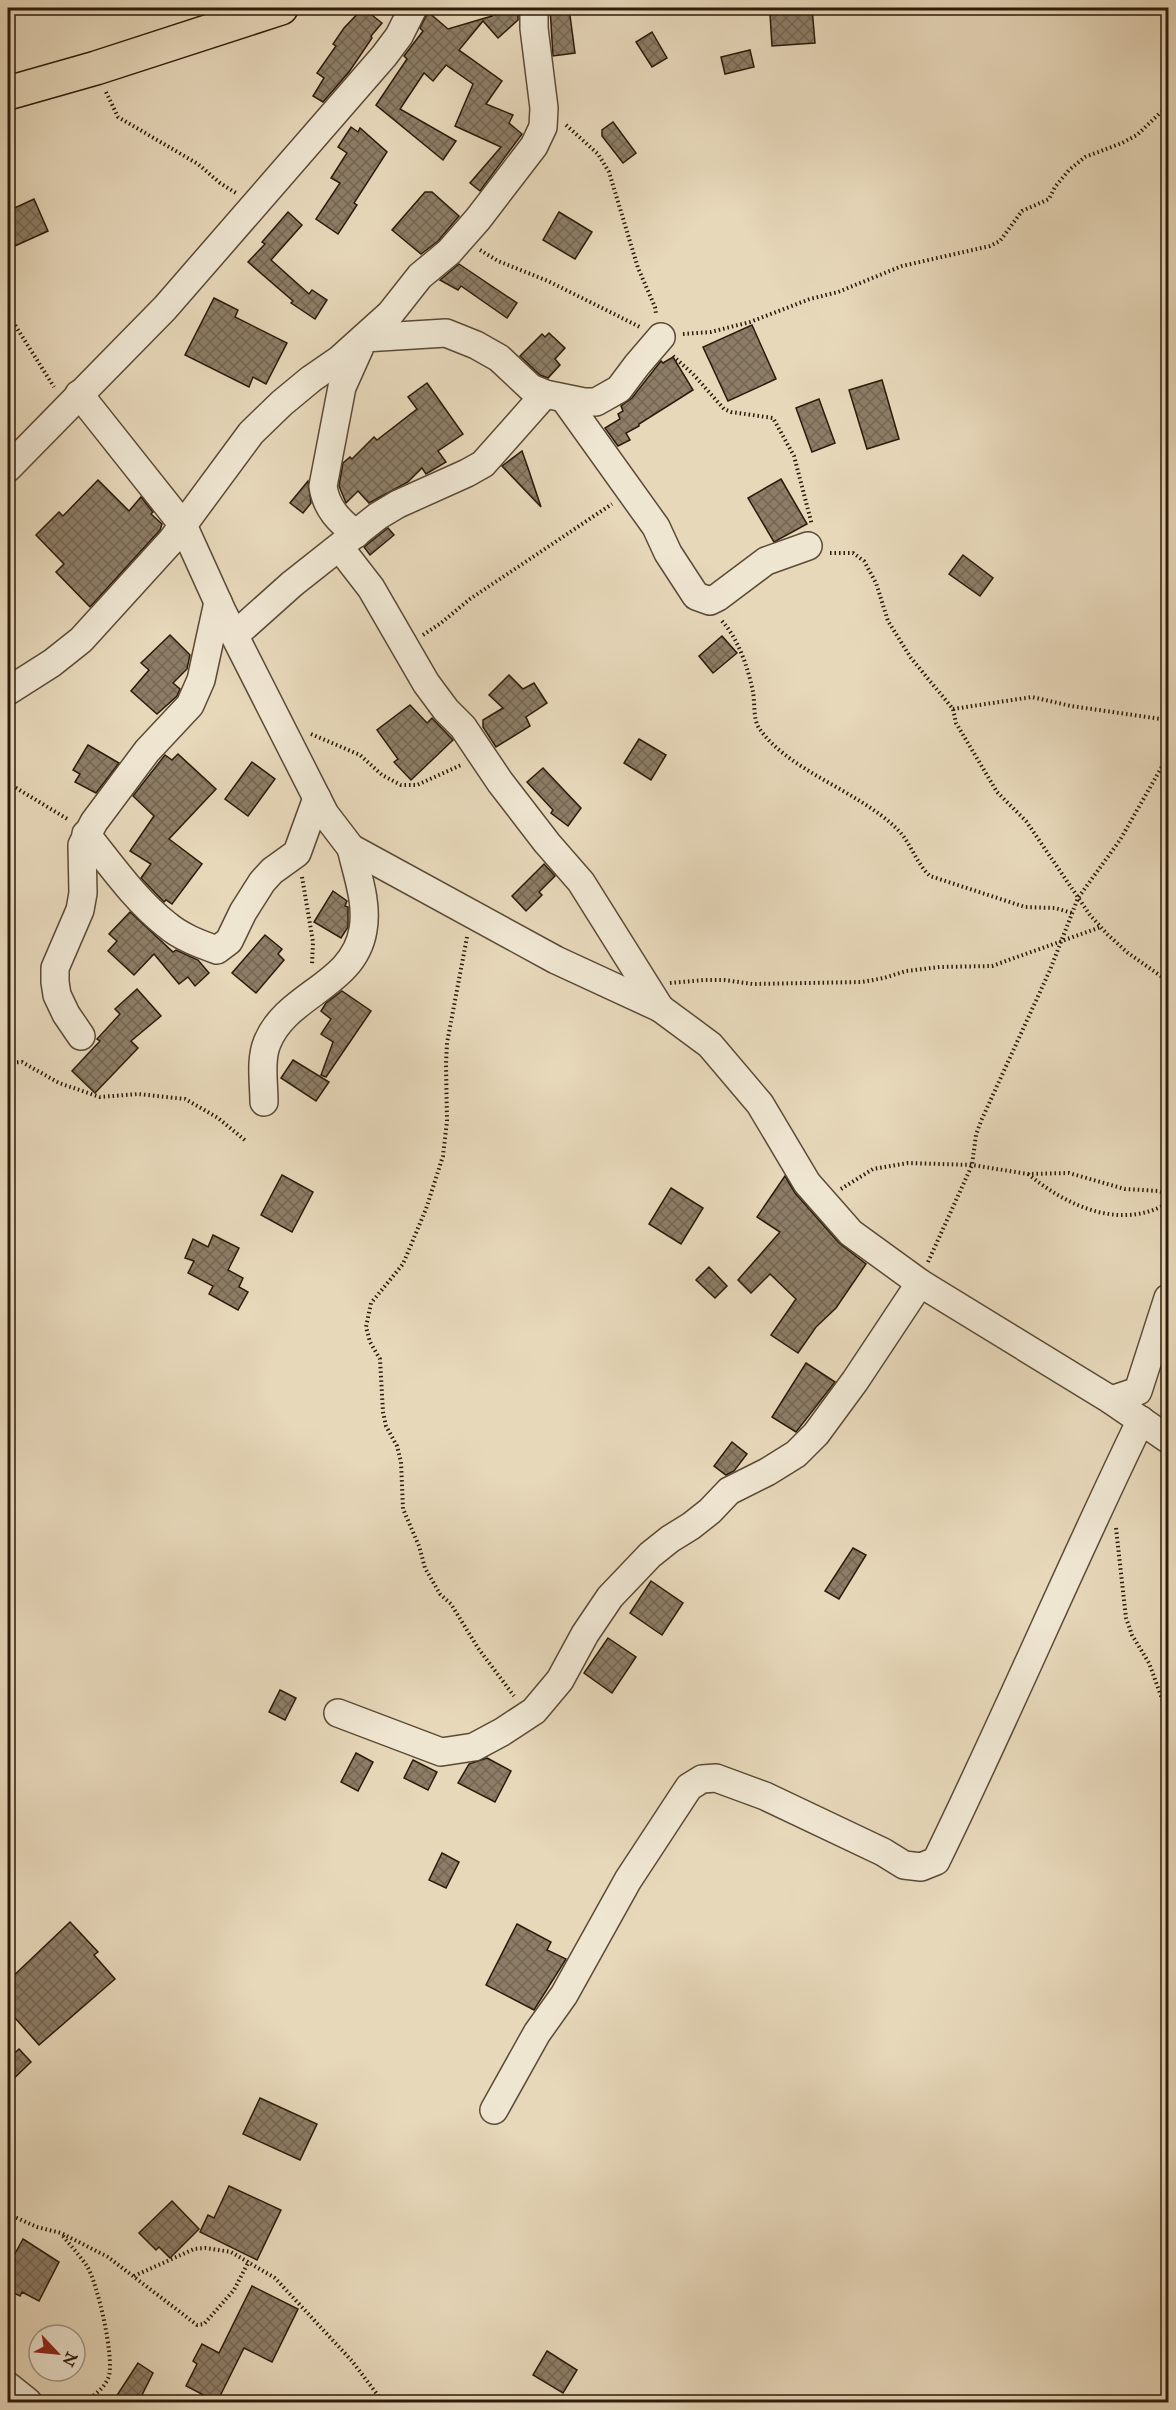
<svg xmlns="http://www.w3.org/2000/svg" width="1176" height="2410" font-family="'IM FELL Great Primer',serif">
<style>
.building{fill:url(#building-cross-hatch);stroke:#2c1b0a;stroke-width:1.5}
.lines{fill:none;stroke-linecap:round;stroke-linejoin:round}
.minor-casing{stroke:#5b4a36;stroke-width:30}
.major-casing{stroke:#2c1b0a;stroke-width:36}
.path{stroke:#2c1b0a;stroke-width:4;stroke-dasharray:1.5 3;stroke-linecap:butt}
.minor{stroke:#efe6d2;stroke-width:27}
.major{stroke:#e7d8ba;stroke-width:33}
</style>
<defs>
<pattern id="building-cross-hatch" width="8" height="8" patternUnits="userSpaceOnUse" patternTransform="scale(1.5)"><rect width="8" height="8" fill="#8d7d66"/><path d="M0 0l8 8M0 8l8-8" fill="none" stroke="#736652"/></pattern>
</defs>
<rect width="100%" height="100%" fill="#e7d8ba"/>
<filter id="stains"><feTurbulence type="fractalNoise" baseFrequency=".00333" numOctaves="4"/><feColorMatrix values="0 0 0 0 .2 0 0 0 0 .09 0 0 0 0 .02 0 0 0 .5 -.17"/></filter>
<radialGradient id="worn" r=".72"><stop offset=".6" stop-color="#630" stop-opacity="0"/><stop offset="1" stop-color="#630" stop-opacity=".3"/></radialGradient>
<!-- building -->
<g class="building">
<path d="M 363,8 L 382,23 L 371,36 L 372,38 L 349,72 L 323,102 L 313,96 L 324,78 L 317,73 L 336,46 L 333,44 L 344,28 Z"/>
<path d="M 486,8 L 518,8 L 518,20 L 498,38 L 483,21 L 459,50 L 502,81 L 486,104 L 513,115 L 509,123 L 522,134 L 480,191 L 470,183 L 501,147 L 455,126 L 473,84 L 446,65 L 433,81 L 424,73 L 400,109 L 456,141 L 443,160 L 376,105 L 407,59 L 404,56 L 423,31 L 420,28 L 428,12 L 448,29 L 492,16 Z"/>
<path d="M 550,8 L 569,8 L 575,53 L 553,56 Z"/>
<path d="M 787,8 L 812,8 L 815,43 L 772,46 L 770,14 L 787,13 Z"/>
<path d="M 652,32 L 667,58 L 652,67 L 636,42 Z"/>
<path d="M 750,50 L 754,67 L 725,74 L 721,57 Z"/>
<path d="M 613,122 L 636,153 L 623,163 L 602,136 L 602,130 Z"/>
<path d="M 351,127 L 358,132 L 360,128 L 387,152 L 354,203 L 357,205 L 338,234 L 316,219 L 340,183 L 331,178 L 347,153 L 338,147 Z"/>
<path d="M 425,192 L 432,192 L 459,216 L 438,241 L 421,254 L 392,230 Z"/>
<path d="M 34,199 L 48,231 L 8,249 L 8,211 Z"/>
<path d="M 288,212 L 302,225 L 271,260 L 309,294 L 312,290 L 327,300 L 315,319 L 291,303 L 293,301 L 248,262 L 265,244 L 262,242 Z"/>
<path d="M 559,212 L 592,232 L 575,259 L 543,240 Z"/>
<path d="M 459,264 L 517,303 L 507,318 L 461,286 L 458,290 L 440,280 Z"/>
<path d="M 214,298 L 238,310 L 235,317 L 287,343 L 266,384 L 253,377 L 249,387 L 185,355 Z"/>
<path d="M 752,325 L 776,379 L 728,401 L 703,347 Z"/>
<path d="M 549,333 L 565,348 L 555,359 L 560,365 L 548,378 L 540,375 L 520,356 L 542,334 L 545,337 Z"/>
<path d="M 673,357 L 693,390 L 639,424 L 639,426 L 626,433 L 630,440 L 618,446 L 605,428 L 620,419 L 618,414 L 623,411 L 621,406 L 632,398 L 661,361 L 663,363 Z"/>
<path d="M 882,380 L 899,439 L 867,449 L 849,390 Z"/>
<path d="M 427,383 L 463,434 L 438,451 L 446,462 L 426,474 L 422,468 L 408,482 L 369,503 L 358,491 L 346,503 L 339,486 L 343,463 L 350,457 L 352,459 L 374,437 L 377,440 L 417,409 L 408,397 Z"/>
<path d="M 819,399 L 835,443 L 812,452 L 796,408 Z"/>
<path d="M 522,451 L 528,468 L 541,507 L 502,466 Z"/>
<path d="M 781,479 L 807,524 L 774,542 L 748,498 Z"/>
<path d="M 98,480 L 129,511 L 141,497 L 153,512 L 151,514 L 162,524 L 160,530 L 90,607 L 56,572 L 64,564 L 36,535 L 59,512 L 63,516 Z"/>
<path d="M 308,481 L 311,503 L 303,513 L 290,503 Z"/>
<path d="M 388,528 L 394,535 L 370,555 L 364,547 Z"/>
<path d="M 963,555 L 993,578 L 980,596 L 949,574 Z"/>
<path d="M 170,635 L 190,655 L 187,669 L 173,683 L 180,689 L 177,696 L 157,714 L 131,691 L 149,670 L 141,663 Z"/>
<path d="M 722,636 L 737,653 L 713,673 L 699,656 Z"/>
<path d="M 509,675 L 523,689 L 534,683 L 547,703 L 526,717 L 530,726 L 496,747 L 483,727 L 483,720 L 503,708 L 489,695 Z"/>
<path d="M 410,705 L 427,723 L 432,718 L 453,740 L 411,780 L 394,762 L 398,759 L 377,730 Z"/>
<path d="M 639,739 L 666,755 L 651,780 L 624,763 Z"/>
<path d="M 88,745 L 119,763 L 96,793 L 75,782 L 80,774 L 73,770 Z"/>
<path d="M 178,754 L 216,789 L 169,839 L 202,864 L 172,904 L 166,900 L 164,902 L 141,878 L 151,864 L 130,851 L 154,816 L 133,796 L 165,755 L 172,760 Z"/>
<path d="M 252,762 L 275,779 L 248,816 L 225,799 Z"/>
<path d="M 543,768 L 581,808 L 568,826 L 551,813 L 553,810 L 527,782 Z"/>
<path d="M 544,864 L 555,876 L 539,892 L 542,895 L 526,911 L 512,896 Z"/>
<path d="M 333,891 L 347,901 L 345,906 L 348,907 L 348,927 L 341,938 L 314,922 Z"/>
<path d="M 130,912 L 173,952 L 176,950 L 198,960 L 209,973 L 195,986 L 188,977 L 179,984 L 154,954 L 134,975 L 108,951 L 117,941 L 109,934 Z"/>
<path d="M 265,935 L 282,949 L 278,954 L 284,960 L 256,993 L 232,973 Z"/>
<path d="M 137,989 L 161,1016 L 131,1041 L 138,1048 L 95,1093 L 72,1071 L 100,1041 L 97,1039 L 120,1014 L 115,1009 Z"/>
<path d="M 342,991 L 371,1011 L 326,1077 L 321,1075 L 333,1042 L 321,1034 L 331,1019 L 321,1011 L 326,1003 Z"/>
<path d="M 293,1060 L 329,1082 L 316,1101 L 281,1078 Z"/>
<path d="M 282,1175 L 313,1192 L 292,1232 L 261,1215 Z"/>
<path d="M 785,1176 L 795,1193 L 839,1243 L 866,1264 L 836,1308 L 816,1327 L 798,1353 L 771,1335 L 796,1299 L 770,1274 L 751,1293 L 738,1280 L 780,1232 L 757,1217 Z"/>
<path d="M 671,1188 L 703,1208 L 681,1244 L 649,1224 Z"/>
<path d="M 213,1235 L 239,1248 L 228,1270 L 243,1278 L 239,1287 L 248,1292 L 238,1310 L 209,1294 L 213,1286 L 188,1273 L 194,1261 L 185,1258 L 193,1239 L 208,1247 Z"/>
<path d="M 709,1267 L 727,1286 L 715,1298 L 696,1280 Z"/>
<path d="M 806,1363 L 835,1382 L 796,1432 L 772,1417 Z"/>
<path d="M 732,1442 L 747,1454 L 734,1471 L 726,1475 L 714,1466 Z"/>
<path d="M 853,1548 L 866,1555 L 839,1599 L 825,1591 Z"/>
<path d="M 651,1581 L 683,1603 L 662,1635 L 630,1613 Z"/>
<path d="M 608,1638 L 636,1657 L 612,1693 L 584,1673 Z"/>
<path d="M 280,1690 L 296,1698 L 285,1720 L 269,1712 Z"/>
<path d="M 356,1753 L 373,1762 L 358,1791 L 341,1782 Z"/>
<path d="M 487,1758 L 511,1771 L 495,1802 L 458,1783 L 469,1764 Z"/>
<path d="M 413,1760 L 437,1772 L 428,1790 L 404,1778 Z"/>
<path d="M 442,1853 L 459,1862 L 446,1888 L 429,1880 Z"/>
<path d="M 70,1922 L 98,1952 L 94,1955 L 115,1979 L 39,2045 L 8,2010 L 8,1981 Z"/>
<path d="M 517,1924 L 551,1942 L 547,1950 L 566,1959 L 534,2010 L 486,1985 Z"/>
<path d="M 19,2049 L 31,2062 L 8,2084 L 8,2059 Z"/>
<path d="M 260,2098 L 317,2124 L 300,2160 L 243,2134 Z"/>
<path d="M 229,2186 L 281,2210 L 257,2260 L 200,2232 L 208,2215 L 214,2218 Z"/>
<path d="M 172,2201 L 199,2229 L 170,2258 L 159,2247 L 156,2250 L 139,2233 Z"/>
<path d="M 23,2239 L 59,2262 L 39,2301 L 22,2292 L 20,2296 L 8,2290 L 8,2274 L 15,2260 L 12,2259 Z"/>
<path d="M 252,2286 L 298,2309 L 272,2362 L 244,2348 L 217,2402 L 186,2386 L 197,2364 L 193,2361 L 202,2344 L 219,2353 Z"/>
<path d="M 547,2351 L 577,2370 L 563,2393 L 533,2375 Z"/>
<path d="M 138,2363 L 153,2373 L 138,2403 L 112,2403 Z"/>
</g>
<g class="lines">
<!-- minor casing -->
<g class="minor-casing">
<g id="minor">
<path d="M 79,394 L 183,525 L 222,611 L 325,814 L 351,848 L 556,960 L 660,1008 L 710,1045 L 760,1104 L 807,1183 L 851,1233 L 920,1283 L 1111,1400 L 1168,1439"/>
<path d="M 565,400 L 656,527 L 668,553 L 696,596 L 710,601 L 718,597 L 766,561 L 808,546"/>
<path d="M 8,468 L 165,308 L 384,56 L 399,36 L 413,8"/>
<path d="M 356,534 C 339,521 326,508 323,486 L 342,387 L 364,338 L 446,333 L 476,345 L 499,358 L 531,388 L 545,394 L 584,402 L 596,402 L 619,389 L 637,365 L 661,337"/>
<path d="M 340,548 L 371,588 L 426,683 L 446,710 L 463,727 L 500,782 L 547,843 L 581,882 L 660,1008"/>
<path d="M 235,635 L 292,584 L 378,516 L 398,504 L 467,473 L 483,464 L 545,394"/>
<path d="M 8,691 L 52,663 L 81,640 L 172,540 L 251,433 L 282,403 L 311,379 L 340,359 L 390,314 L 420,276 L 449,252 L 478,219 L 534,146 L 543,127 L 544,108 L 534,28 L 534,8"/>
<path d="M 86,834 C 111,865 136,901 167,925 C 181,937 200,944 217,950 L 229,941 L 243,912 L 262,882 L 272,871 L 297,853 L 317,798"/>
<path d="M 81,1036 L 66,1014 L 57,995 L 55,982 L 55,968 L 80,910 L 83,893 L 82,845 L 94,822 L 147,751 L 190,705 L 201,680 L 218,602"/>
<path d="M 264,1102 C 264,1084 260,1060 267,1043 C 286,994 354,986 363,930 C 368,903 357,874 351,848"/>
<path d="M 1111,1400 L 1138,1391 L 1168,1298"/>
<path d="M 338,1713 L 441,1752 L 474,1747 L 502,1732 L 534,1711 L 560,1680 L 585,1634 L 610,1597 L 650,1555 L 670,1539 L 691,1526 L 710,1511 L 729,1491 L 767,1472 L 796,1454 L 816,1434 L 855,1381 L 920,1283"/>
<path d="M 494,2110 L 537,2033 L 564,1995 L 628,1880 L 689,1787 L 702,1779 L 716,1778 L 765,1796 L 883,1852 L 904,1865 L 921,1867 L 936,1861 C 1007,1716 1070,1566 1141,1420"/>
<path d="M 8,2386 L 28,2402"/>
</g>
</g>
<!-- major casing -->
<g class="major-casing">
<path id="major" d="M 8,93 L 96,68 L 281,8"/>
</g>
<!-- path -->
<g class="path">
<path d="M 106,92 L 118,117 L 198,164 L 220,183 L 236,193"/>
<path d="M 566,125 L 598,154 L 609,172 L 638,268 L 655,307 L 656,314"/>
<path d="M 480,250 L 498,261 L 548,281 L 640,327"/>
<path d="M 8,314 L 54,387"/>
<path d="M 683,334 L 711,332 L 750,322 L 810,299 L 838,292 L 902,266 L 990,246 L 1000,241 L 1022,211 L 1049,199 L 1055,187 L 1069,170 L 1085,157 L 1122,143 L 1137,135 L 1160,113 L 1168,109"/>
<path d="M 673,356 L 693,374 L 724,409 L 731,412 L 773,418 L 794,456 L 812,525"/>
<path d="M 830,553 L 853,553 L 864,561 L 876,583 L 888,621 L 911,658 L 953,709 L 956,723 L 997,792 L 1026,821 L 1090,915 L 1108,935 L 1128,953 L 1168,981"/>
<path d="M 722,621 C 739,640 748,668 753,692 C 755,703 753,719 759,728 C 787,770 858,791 896,828 C 911,842 915,862 930,876 L 1025,907 L 1055,908 L 1072,913"/>
<path d="M 423,635 L 441,623 L 470,599 L 612,504"/>
<path d="M 953,709 L 1032,697 L 1071,706 L 1168,720"/>
<path d="M 311,734 L 360,755 L 382,775 L 401,785 L 417,785 L 461,765"/>
<path d="M 8,783 L 69,820"/>
<path d="M 302,877 L 313,942 L 312,965"/>
<path d="M 467,937 L 447,1043 L 446,1064 L 447,1121 L 443,1156 L 426,1209 L 403,1264 L 371,1303 L 366,1327 L 370,1342 L 380,1359 L 383,1412 L 386,1426 L 397,1446 L 401,1462 L 403,1509 L 419,1546 L 425,1568 L 440,1594 L 451,1604 L 478,1648 L 514,1696"/>
<path d="M 670,983 L 704,980 L 724,980 L 753,984 L 862,982 L 884,978 L 906,971 L 940,967 L 992,966 L 1101,927"/>
<path d="M 8,1063 L 22,1062 L 59,1083 L 100,1097 L 138,1094 L 185,1099 L 218,1118 L 246,1141"/>
<path d="M 1028,1174 C 1067,1206 1120,1231 1168,1203"/>
<path d="M 841,1189 L 873,1169 L 908,1163 L 972,1165 L 1028,1174 L 1069,1173 L 1125,1189 L 1159,1191 L 1168,1194"/>
<path d="M 928,1262 L 972,1165 L 976,1135 L 981,1121 L 1050,970 L 1078,898 L 1120,840 L 1168,756"/>
<path d="M 1116,1528 L 1126,1618 L 1132,1635 L 1149,1663 L 1168,1715"/>
<path d="M 8,2214 L 37,2227 L 61,2233 L 108,2257 L 197,2325 L 204,2324 L 234,2290 L 249,2261"/>
<path d="M 63,2236 C 71,2246 80,2256 87,2266 C 98,2285 114,2355 109,2376 C 105,2388 94,2396 83,2402"/>
<path d="M 134,2276 L 194,2249 L 206,2248 L 231,2252 L 275,2278 L 352,2361 L 383,2402"/>
</g>
<!-- minor -->
<use href="#minor" class="minor"/>
<!-- major -->
<use href="#major" class="major"/>
</g>
<!-- margin -->
<rect width="1176" height="2410" fill="none" stroke="#e7d8ba" stroke-width="30"/>
<rect x="9" y="9" width="1158" height="2392" fill="none" stroke="#2c1b0a" stroke-width="3"/>
<rect x="15" y="15" width="1146" height="2380" fill="none" stroke="#2c1b0a" stroke-width="1.5"/>
<!-- north arrow -->
<g transform="translate(57 2353) rotate(116)"><circle r="28" fill="#efe6d2" stroke="#a19582" stroke-width="1.5"/>
<path d="M0-4.5L10 22L0 15L-10 22Z" fill="#8f2418"/>
<text y="-9" font-size="16" font-weight="bold" text-anchor="middle" fill="#2c1b0a">N</text>
</g>
<rect width="100%" height="100%" filter="url(#stains)"/>
<rect width="100%" height="100%" fill="url(#worn)"/>
</svg>
